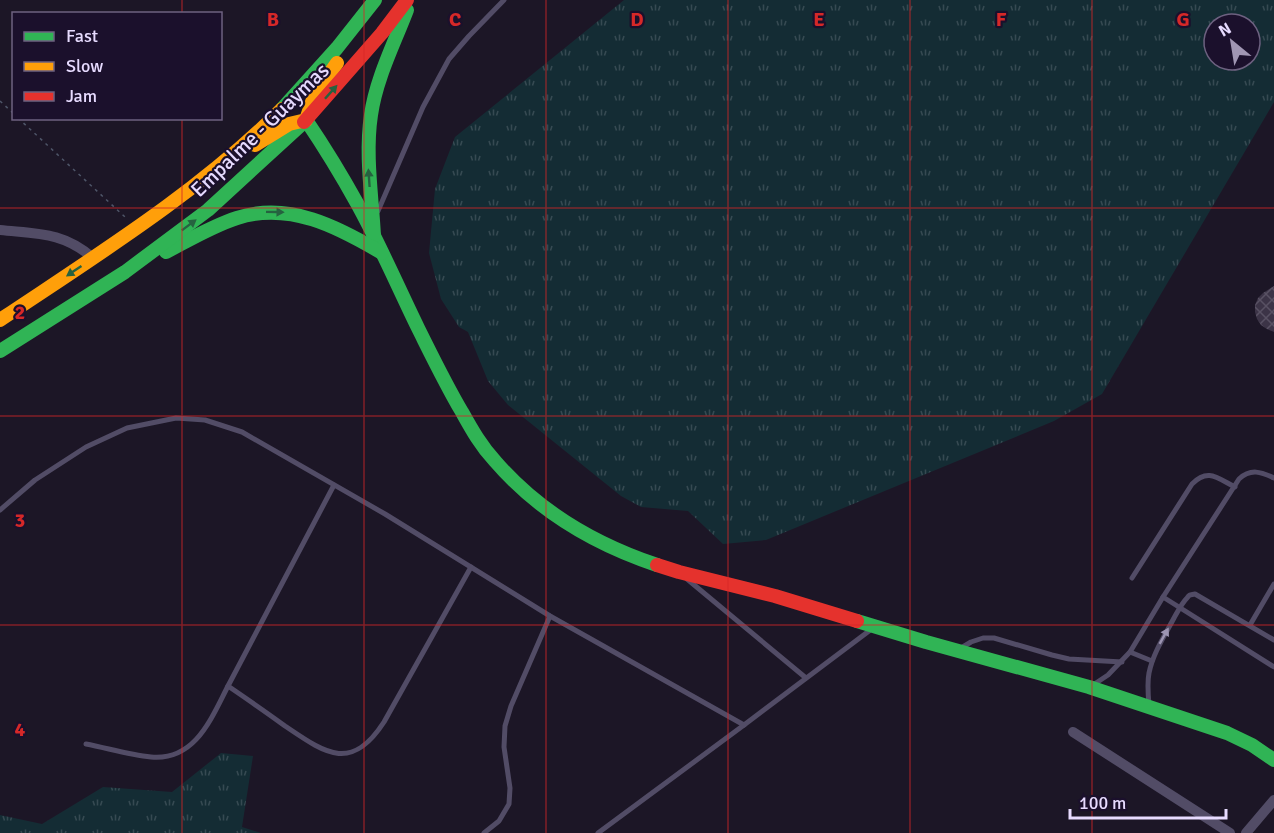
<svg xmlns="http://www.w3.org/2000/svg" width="1274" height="833" font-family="Signika,sans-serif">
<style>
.grass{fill:url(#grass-tufts);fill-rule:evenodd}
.building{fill:url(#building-cross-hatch)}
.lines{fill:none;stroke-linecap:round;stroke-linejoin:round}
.path{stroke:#4e5568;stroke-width:1.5;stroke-dasharray:3 4.5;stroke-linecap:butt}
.lane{stroke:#524c66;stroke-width:5}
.street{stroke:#524c66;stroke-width:10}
.fast{stroke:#30b455;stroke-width:14}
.slow{stroke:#ff9f0a;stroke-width:14}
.jam{stroke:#e5322d;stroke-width:14}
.oneway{fill:#266240}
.oneway2{fill:#9c94b2}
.grid{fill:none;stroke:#d62828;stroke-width:1.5;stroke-opacity:0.55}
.labels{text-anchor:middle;stroke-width:4.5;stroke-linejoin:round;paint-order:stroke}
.street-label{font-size:21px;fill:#e7dbff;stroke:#1b102c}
.grid-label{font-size:20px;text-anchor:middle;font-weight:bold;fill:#d62828;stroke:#1b102c;stroke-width:4.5;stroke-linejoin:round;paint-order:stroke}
</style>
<defs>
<pattern id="grass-tufts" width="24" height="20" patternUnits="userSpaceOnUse" patternTransform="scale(1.5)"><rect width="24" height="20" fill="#142c34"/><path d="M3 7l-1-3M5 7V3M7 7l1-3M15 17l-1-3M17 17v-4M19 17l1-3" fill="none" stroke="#364a52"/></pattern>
<pattern id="building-cross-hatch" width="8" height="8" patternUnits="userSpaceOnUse" patternTransform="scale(1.5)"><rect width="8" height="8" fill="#3c3447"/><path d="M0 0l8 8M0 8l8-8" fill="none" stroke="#585163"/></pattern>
</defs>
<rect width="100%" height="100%" fill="#1c1626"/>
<!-- grass -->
<g class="grass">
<path d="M 624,0 L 1274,0 L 1274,102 L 1102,394 L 1054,421 L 766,540 L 723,544 L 688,511 L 641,507 L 621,496 L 508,405 L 488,381 L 468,332 L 459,327 L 441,299 L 429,253 L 435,189 L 455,137 ZM 1214,24 L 1250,24 L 1250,60 L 1214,60 Z"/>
<path d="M 221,753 L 253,756 L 242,827 L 261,833 L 0,833 L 0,815 L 42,824 L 103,787 L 172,792 Z"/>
</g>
<!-- building -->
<path class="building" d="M 1274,286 L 1274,332 L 1267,329 L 1261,325 L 1257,319 L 1255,312 L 1255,305 L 1258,298 L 1263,293 Z"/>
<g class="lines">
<!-- path -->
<g class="path">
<path d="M 0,101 L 14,114"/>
<path d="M 18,118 L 125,217"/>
</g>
<!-- lane -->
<g class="lane">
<path d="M 378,211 L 423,107 L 449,59 L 469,36 L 504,0"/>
<path d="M 0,510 L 35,480 L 86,447 L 127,428 L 176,418 L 205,420 L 242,432 L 385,514 L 550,616 L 744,725 L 873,628"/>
<path d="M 1132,578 L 1192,484 C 1208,468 1217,478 1235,487"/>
<path d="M 687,579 L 806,678"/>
<path d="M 1163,597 L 1274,667"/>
<path d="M 1250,625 L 1274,584"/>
<path d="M 961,648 L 971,642 L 983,638 L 994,638 L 1052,655 L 1069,659 L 1122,662"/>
<path d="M 1130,652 L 1152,661"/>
<path d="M 1093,685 L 1108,675 L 1130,652 L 1163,597 L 1239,479 C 1251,468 1261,472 1274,478"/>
<path d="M 228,686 L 334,485"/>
<path d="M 1149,705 C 1148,694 1147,683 1149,673 C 1153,653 1165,635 1174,618 C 1178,611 1182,603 1187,598 C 1190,594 1190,595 1195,594 L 1274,640"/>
<path d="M 86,744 C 107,748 129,755 151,757 C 195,761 211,719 228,686 C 247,699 266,712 285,726 C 325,753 351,773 384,722 L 471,567"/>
<path d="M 484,833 L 499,821 L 509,804 L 510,788 L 504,747 L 505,726 L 511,706 L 550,616"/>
<path d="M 598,833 L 744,725"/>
</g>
<!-- street -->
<g class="street">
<path d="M 0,230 C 38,234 63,232 93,258"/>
<path d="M 1073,732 L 1230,833"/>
<path d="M 1246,833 L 1274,800"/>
</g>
<!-- fast -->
<g class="fast">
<path d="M 282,109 L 337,48 L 375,0"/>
<path d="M 306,120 C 325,148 342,176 358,205 C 380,245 398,287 418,328 C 432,356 446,385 462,412 C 472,430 481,446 495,461 C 539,512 594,544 657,565"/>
<path d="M 374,236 C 372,196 365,155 371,115 C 376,79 394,44 407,10"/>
<path d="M 166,252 C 189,240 212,226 237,218 C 289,201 338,227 382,253"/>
<path d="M 0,351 L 125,272 L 208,210 L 304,122"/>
<path d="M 857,621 L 926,642 L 1089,687 L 1227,733 L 1252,745 L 1274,760"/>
</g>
<!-- slow -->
<g class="slow">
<path d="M 255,145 L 289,124 L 306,120 L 314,96 L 337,63"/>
<path d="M 0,320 C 97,255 199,192 282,109"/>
</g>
<!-- jam -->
<g class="jam">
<path d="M 304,122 L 382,33 L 407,0"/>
<path d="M 657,565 L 679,572 L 775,596 L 857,621"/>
</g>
</g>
<!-- one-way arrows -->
<defs><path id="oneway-solid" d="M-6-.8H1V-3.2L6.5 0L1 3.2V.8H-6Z" transform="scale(1.5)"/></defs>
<g class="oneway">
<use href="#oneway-solid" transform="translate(331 92) rotate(-48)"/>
<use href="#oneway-solid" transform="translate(369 178) rotate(-94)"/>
<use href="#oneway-solid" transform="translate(275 212) rotate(1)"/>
<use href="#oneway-solid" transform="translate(189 225) rotate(-37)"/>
<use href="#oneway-solid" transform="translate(74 271) rotate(146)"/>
</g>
<use class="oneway2" href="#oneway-solid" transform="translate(1164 636) rotate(-61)"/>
<!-- grid -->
<path class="grid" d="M 182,0 L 182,14M 364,0 L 364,833M 546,0 L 546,833M 728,0 L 728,833M 910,0 L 910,833M 1092,0 L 1092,833M 182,118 L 182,833M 0,208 L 1274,208M 0,416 L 1274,416M 0,625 L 1274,625"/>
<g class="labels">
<!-- street labels -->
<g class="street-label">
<text transform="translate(260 130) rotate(-44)" y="7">Empalme - Guaymas</text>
</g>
</g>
<g class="grid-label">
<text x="273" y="26">B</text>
<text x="455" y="26">C</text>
<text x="637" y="26">D</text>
<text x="819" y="26">E</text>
<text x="1001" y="26">F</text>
<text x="1183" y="26">G</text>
<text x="20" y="319">2</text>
<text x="20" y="527">3</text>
<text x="20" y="736">4</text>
</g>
<!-- legend -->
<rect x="12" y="12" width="210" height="108" fill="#1b102c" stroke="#6d6180" stroke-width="1.5"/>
<rect x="24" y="32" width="30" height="9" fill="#30b455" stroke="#6d6180" stroke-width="1.5"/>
<text x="66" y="42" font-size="18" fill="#e7dbff">Fast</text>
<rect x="24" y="62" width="30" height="9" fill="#ff9f0a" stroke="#6d6180" stroke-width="1.5"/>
<text x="66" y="72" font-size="18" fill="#e7dbff">Slow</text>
<rect x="24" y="92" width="30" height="9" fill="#e5322d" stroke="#6d6180" stroke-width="1.5"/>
<text x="66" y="102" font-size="18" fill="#e7dbff">Jam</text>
<!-- north arrow -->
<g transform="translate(1232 42) rotate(330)"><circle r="28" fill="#1b102c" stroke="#6d6180" stroke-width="1.5"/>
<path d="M0-4.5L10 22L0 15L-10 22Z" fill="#a096b3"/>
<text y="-9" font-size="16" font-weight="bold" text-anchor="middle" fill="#e7dbff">N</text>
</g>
<!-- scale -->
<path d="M1070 809v9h156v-9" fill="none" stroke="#e7dbff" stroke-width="3"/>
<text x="1079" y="809" font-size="18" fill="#e7dbff" stroke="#1b102c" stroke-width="4.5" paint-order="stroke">100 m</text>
</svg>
